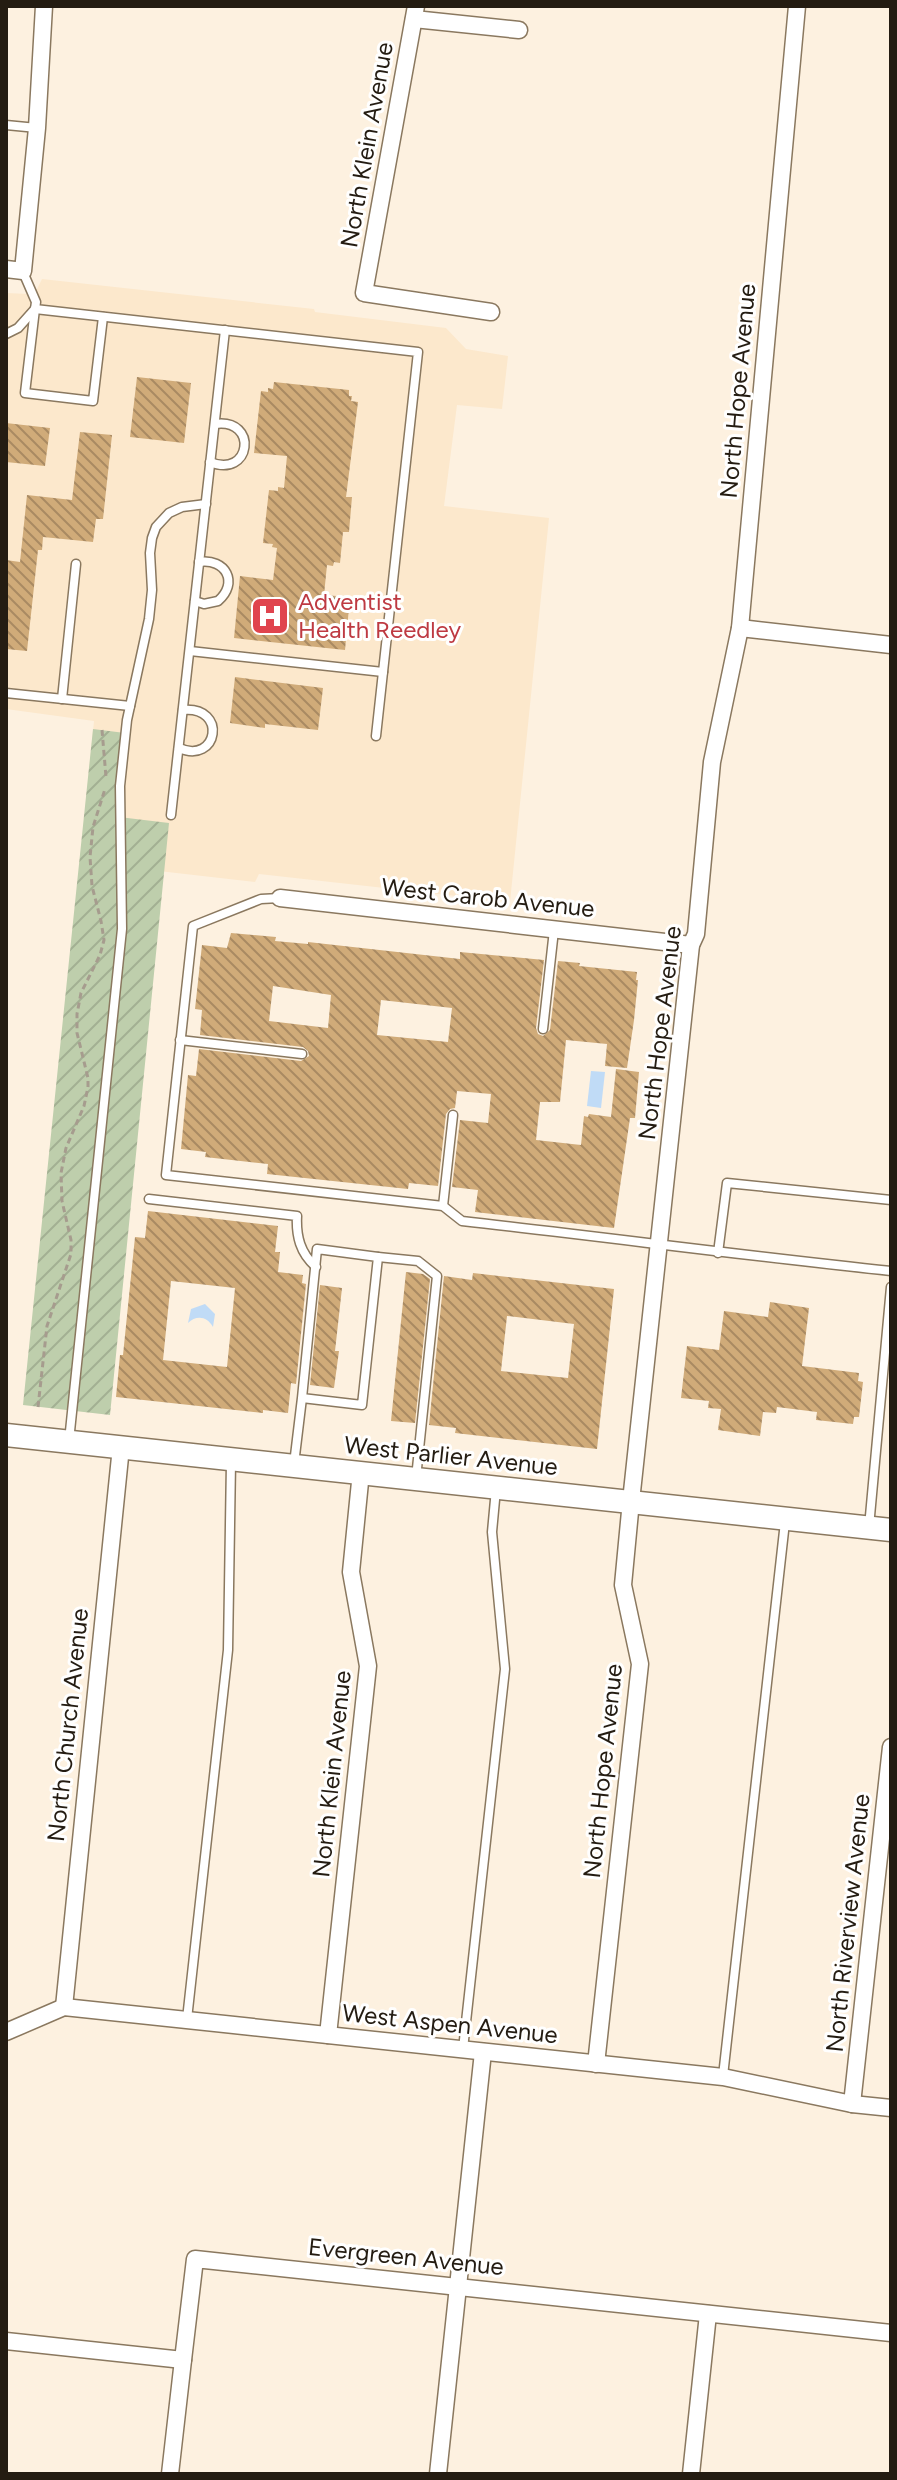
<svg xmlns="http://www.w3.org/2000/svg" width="897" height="2480" font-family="Figtree,sans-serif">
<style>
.built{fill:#fce8cc}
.garden{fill:url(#garden-furrows)}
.water{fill:#c0dbf6}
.building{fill:url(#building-back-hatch);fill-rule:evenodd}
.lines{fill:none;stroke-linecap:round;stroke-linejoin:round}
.lane-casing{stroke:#8a785f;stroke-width:11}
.street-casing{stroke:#8a785f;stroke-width:19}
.secondary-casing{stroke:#8a785f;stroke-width:25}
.path{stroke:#a69c8e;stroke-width:3;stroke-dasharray:6 4;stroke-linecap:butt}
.lane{stroke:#fff;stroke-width:8}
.street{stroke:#fff;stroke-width:16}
.secondary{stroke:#fff;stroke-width:22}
.labels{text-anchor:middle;stroke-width:6;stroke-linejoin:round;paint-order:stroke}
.street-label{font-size:24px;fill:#241c12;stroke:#fff}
.health-label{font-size:24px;fill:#be3a42;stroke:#fff;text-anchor:start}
</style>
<defs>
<pattern id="garden-furrows" width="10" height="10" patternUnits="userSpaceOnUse" patternTransform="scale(2)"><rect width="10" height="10" fill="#beceac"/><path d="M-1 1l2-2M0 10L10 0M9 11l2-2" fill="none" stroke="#a3b093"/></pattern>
<pattern id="building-back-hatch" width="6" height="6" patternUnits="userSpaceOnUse" patternTransform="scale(2)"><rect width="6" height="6" fill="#d0ab79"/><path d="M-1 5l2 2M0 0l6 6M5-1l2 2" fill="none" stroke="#a98a62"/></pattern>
</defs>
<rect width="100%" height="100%" fill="#fdf1e0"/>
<!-- built -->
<path class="built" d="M 42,279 L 314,309 L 315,312 L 446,328 L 466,349 L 508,356 L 502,409 L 457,405 L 444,506 L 549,518 L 510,902 L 259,874 L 255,882 L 80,862 L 94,721 L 6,709 L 6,293 L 29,294 L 37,289 Z"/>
<!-- garden -->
<path class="garden" d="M 93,729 L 125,733 L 119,817 L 169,823 L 110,1415 L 23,1405 Z"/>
<!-- water -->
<g class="water">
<path d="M 591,1071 L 605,1072 L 601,1108 L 587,1106 Z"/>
<path d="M 205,1304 L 215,1314 L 213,1327 C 207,1316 196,1315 188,1323 L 191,1309 Z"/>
</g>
<!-- building -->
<g class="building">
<path d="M 137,377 L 191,383 L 184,443 L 130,437 Z"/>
<path d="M 274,382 L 349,390 L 349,396 L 352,396 L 351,401 L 358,402 L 346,497 L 352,497 L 349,532 L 343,532 L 340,563 L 334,562 L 333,566 L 327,565 L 324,595 L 350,597 L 345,650 L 234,638 L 240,576 L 273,580 L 277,548 L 272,547 L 273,544 L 263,543 L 269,490 L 278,491 L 278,487 L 284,488 L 287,456 L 254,453 L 261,391 L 268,392 L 268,388 L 273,389 Z"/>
<path d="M 6,423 L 50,428 L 45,466 L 6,462 Z"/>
<path d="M 80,432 L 112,435 L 103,519 L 96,519 L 93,542 L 43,537 L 42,550 L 38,550 L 27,651 L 6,649 L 6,560 L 20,562 L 27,495 L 72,500 Z"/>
<path d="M 235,677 L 323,688 L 318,730 L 265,724 L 265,728 L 230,723 Z"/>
<path d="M 231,933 L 276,937 L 275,941 L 308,944 L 308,942 L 460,959 L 460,952 L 544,960 L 536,1028 L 538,1034 L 543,1036 L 550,1030 L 558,961 L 580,963 L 579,966 L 637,972 L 636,980 L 638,980 L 634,1020 L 627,1068 L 605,1066 L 607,1044 L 566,1040 L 560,1102 L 540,1102 L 536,1140 L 581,1145 L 584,1116 L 588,1117 L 589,1114 L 611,1117 L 616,1069 L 639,1072 L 635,1118 L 630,1118 L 614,1228 L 475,1212 L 478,1190 L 452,1187 L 460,1120 L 488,1123 L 491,1094 L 457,1091 L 455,1108 L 450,1109 L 446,1114 L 438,1186 L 409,1183 L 408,1189 L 267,1174 L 268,1164 L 205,1157 L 206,1152 L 181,1149 L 188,1075 L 196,1076 L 199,1049 L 301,1061 L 309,1056 L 308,1051 L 303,1047 L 200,1035 L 202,1010 L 195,1009 L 202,945 L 227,948 ZM 273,986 L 331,995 L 328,1028 L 269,1021 ZM 381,1000 L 452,1008 L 448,1042 L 377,1035 Z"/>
<path d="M 148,1211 L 278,1226 L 275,1252 L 280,1252 L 278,1272 L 303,1275 L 302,1283 L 306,1284 L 296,1384 L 291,1383 L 288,1413 L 263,1410 L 263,1413 L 116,1397 L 120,1355 L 123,1355 L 135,1237 L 145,1238 ZM 171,1281 L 235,1288 L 227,1367 L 163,1360 Z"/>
<path d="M 406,1272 L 423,1274 L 430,1279 L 415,1423 L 391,1421 Z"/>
<path d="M 473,1273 L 614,1289 L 597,1449 L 455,1433 L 456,1428 L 429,1425 L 444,1276 L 472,1280 ZM 507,1316 L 574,1324 L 568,1378 L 501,1371 Z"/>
<path d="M 320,1285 L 342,1288 L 335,1351 L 339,1351 L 334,1388 L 310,1385 Z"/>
<path d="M 770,1302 L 809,1308 L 802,1366 L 859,1373 L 858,1381 L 863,1382 L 859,1417 L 854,1417 L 853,1424 L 816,1420 L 817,1412 L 777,1407 L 776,1413 L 763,1412 L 760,1436 L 718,1430 L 721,1409 L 708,1408 L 709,1401 L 681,1398 L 687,1346 L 719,1350 L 724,1311 L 768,1317 Z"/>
</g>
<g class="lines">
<!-- lane casing -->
<g class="lane-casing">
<g id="lane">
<path d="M 6,125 L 37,128"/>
<path d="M 23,272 L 36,302 L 35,309 L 418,352 L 376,736"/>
<path d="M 35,309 L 25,393 L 93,401 L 103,317"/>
<path d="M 6,334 L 18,328 L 35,309"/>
<path d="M 210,462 C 251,479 259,418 215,424"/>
<path d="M 195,601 L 204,604 L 218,601 C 239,583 226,558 199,562"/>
<path d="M 190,651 L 383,672"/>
<path d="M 6,693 L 130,706"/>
<path d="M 62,699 L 76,564"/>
<path d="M 179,748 C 218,765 228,706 183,710"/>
<path d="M 171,815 L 225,330"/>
<path d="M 280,898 L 261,899 L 193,926 L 166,1175 L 443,1206 L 462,1221 C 605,1237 748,1256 891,1271"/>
<path d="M 543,1029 L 554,930"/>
<path d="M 180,1040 L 302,1054"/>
<path d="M 149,1199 L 297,1216 C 296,1236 300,1253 316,1267"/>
<path d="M 443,1206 L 453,1115"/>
<path d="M 718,1253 L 727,1183 L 891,1200"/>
<path d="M 378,1257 L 418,1261 L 437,1276 L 416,1478"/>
<path d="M 69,1441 L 122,929 L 120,786 L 127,720 L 149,619 L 152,590 L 150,553 L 152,538 L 156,527 L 169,513 L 182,507 L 206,504"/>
<path d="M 294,1464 L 302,1398 L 362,1405 L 378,1257 L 317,1249 L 302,1398"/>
<path d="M 869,1527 L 891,1287"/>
<path d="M 187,2019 L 228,1650 L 231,1462"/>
<path d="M 463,2049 L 505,1669 L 492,1532 L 496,1489"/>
<path d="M 723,2076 L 785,1522"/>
</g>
</g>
<!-- street casing -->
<g class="street-casing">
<g id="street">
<path d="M 416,6 L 364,293 L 491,312"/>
<path d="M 414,19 L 519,30"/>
<path d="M 6,269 L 23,271 L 37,128 L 44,6"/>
<path d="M 740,628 L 891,645"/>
<path d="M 280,898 L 691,945"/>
<path d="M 64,2007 L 121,1447"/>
<path d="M 6,2032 L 64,2007 L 723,2077 L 852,2104 L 891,2108"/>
<path d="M 328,2035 L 368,1666 L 351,1572 L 361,1472"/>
<path d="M 596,2064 L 640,1664 L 623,1585 L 631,1501 L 691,945 L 696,934 L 712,762 L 740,628 L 797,6"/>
<path d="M 852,2104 L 891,1747"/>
<path d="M 6,2341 L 183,2360 L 195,2259 L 891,2333"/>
<path d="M 170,2474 L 183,2360"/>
<path d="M 438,2474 L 483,2052"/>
<path d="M 691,2474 L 708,2314"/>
</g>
</g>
<!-- secondary casing -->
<g class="secondary-casing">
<path id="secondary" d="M 6,1435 L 891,1530"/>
</g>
<!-- path -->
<g class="path">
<path d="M 102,730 L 106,777"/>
<path d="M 38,1407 L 47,1326 L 71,1254 L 71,1240 L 62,1201 L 61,1173 L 66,1148 L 84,1106 L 88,1087 L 88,1078 L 77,1033 L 77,1014 L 81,993 L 100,955 L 104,940 L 101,921 L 92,886 L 90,857 L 93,827 L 105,789"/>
</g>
<!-- lane -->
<use href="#lane" class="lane"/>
<!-- street -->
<use href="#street" class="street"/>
<!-- secondary -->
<use href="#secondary" class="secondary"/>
</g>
<!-- icons -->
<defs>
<g id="hospital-square" transform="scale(2)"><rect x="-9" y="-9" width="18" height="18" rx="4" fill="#e0444e" stroke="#fff"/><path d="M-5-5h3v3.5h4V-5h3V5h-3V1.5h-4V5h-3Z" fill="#fff"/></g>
</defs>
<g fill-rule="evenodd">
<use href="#hospital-square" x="270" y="616"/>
</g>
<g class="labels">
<!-- street labels -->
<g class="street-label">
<text transform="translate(367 145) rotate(-80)" y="8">North Klein Avenue</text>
<text transform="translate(738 391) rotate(-85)" y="8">North Hope Avenue</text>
<text transform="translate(488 898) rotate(6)" y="8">West Carob Avenue</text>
<text transform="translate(660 1033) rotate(-83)" y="8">North Hope Avenue</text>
<text transform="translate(451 1456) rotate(6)" y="8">West Parlier Avenue</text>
<text transform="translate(68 1725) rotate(-84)" y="8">North Church Avenue</text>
<text transform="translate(603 1771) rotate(-84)" y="8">North Hope Avenue</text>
<text transform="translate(332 1774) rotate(-84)" y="8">North Klein Avenue</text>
<text transform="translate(848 1923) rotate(-84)" y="8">North Riverview Avenue</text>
<text transform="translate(450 2024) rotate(6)" y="8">West Aspen Avenue</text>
<text transform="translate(406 2257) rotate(6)" y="8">Evergreen Avenue</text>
</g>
<!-- health labels -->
<g class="health-label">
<text x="298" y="610">Adventist<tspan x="298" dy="28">Health Reedley</tspan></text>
</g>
</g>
<!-- border -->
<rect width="897" height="2480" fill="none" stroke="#241c12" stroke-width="16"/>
</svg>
